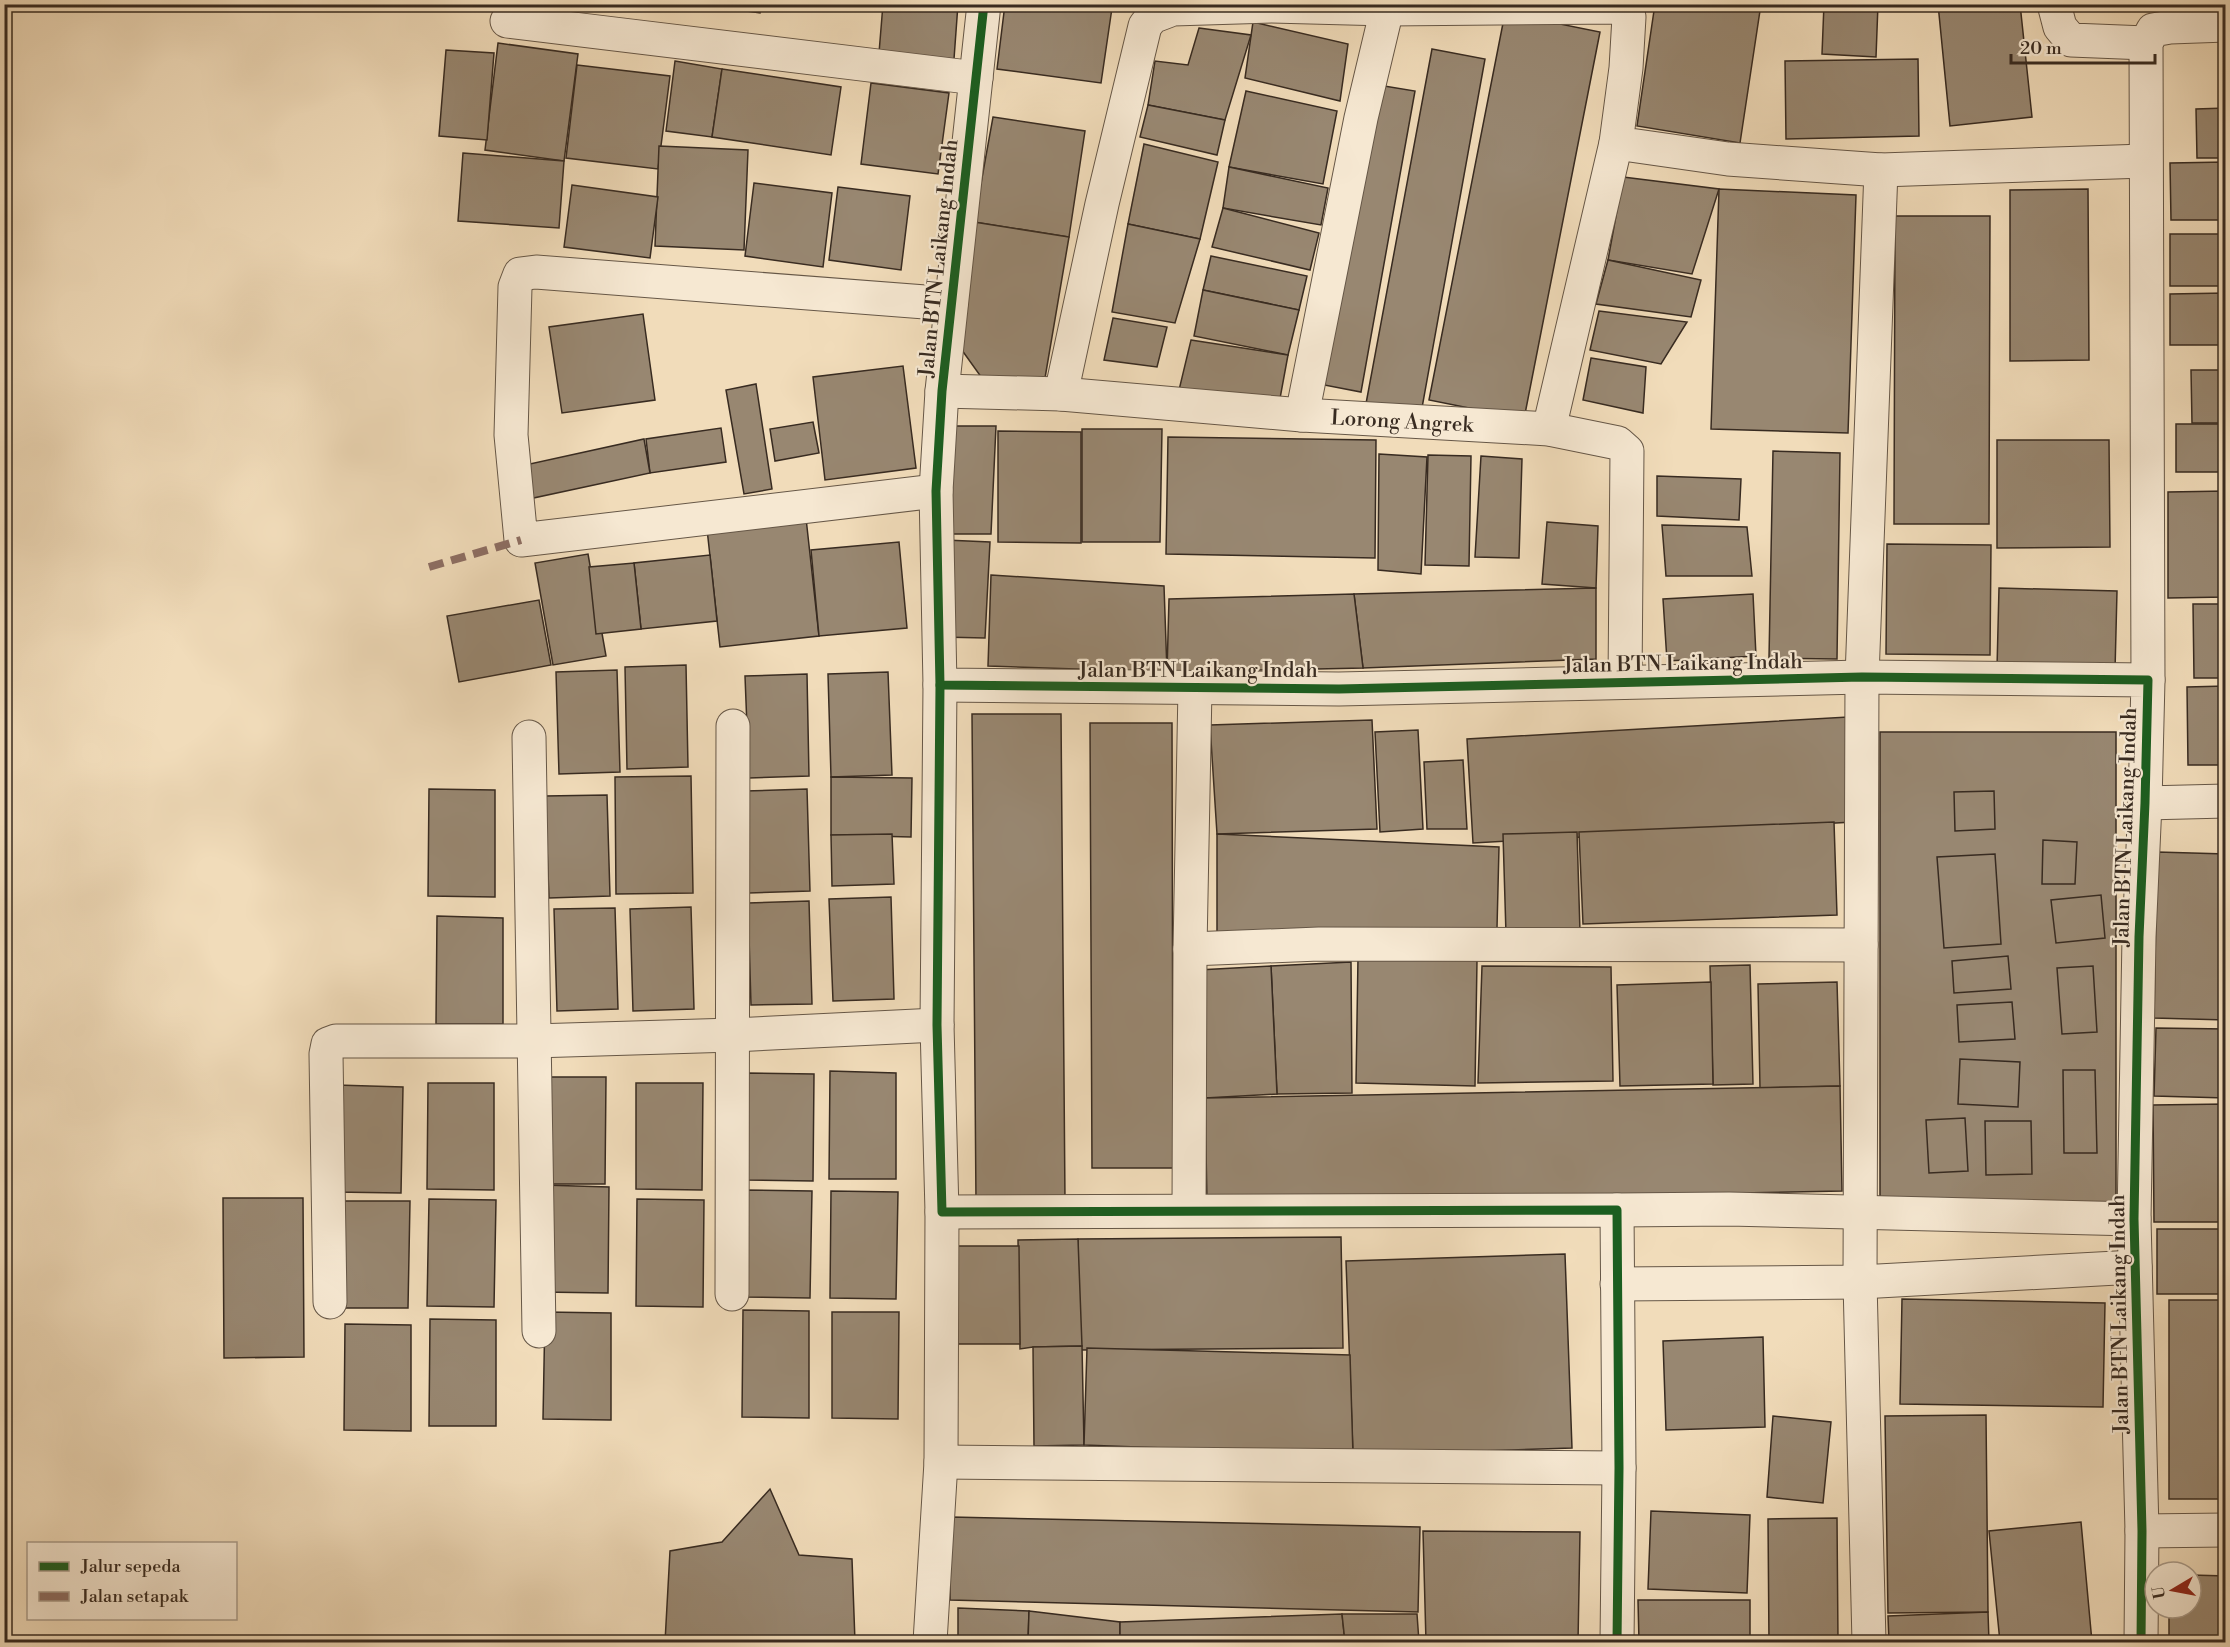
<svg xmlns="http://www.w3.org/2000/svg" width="2230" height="1647" font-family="'Libre Bodoni',serif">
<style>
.building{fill:#988771;stroke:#382b21;stroke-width:1.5}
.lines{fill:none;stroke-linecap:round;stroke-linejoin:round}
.minor-casing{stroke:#665747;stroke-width:35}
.minor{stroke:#f6e8d2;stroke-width:33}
.quiet{stroke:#8d6e63;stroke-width:8;stroke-dasharray:15 8;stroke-linecap:butt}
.cycleway-casing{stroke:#f6e8d2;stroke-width:13}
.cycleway{stroke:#1b5e20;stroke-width:9}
.labels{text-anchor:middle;stroke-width:4.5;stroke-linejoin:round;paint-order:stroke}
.street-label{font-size:21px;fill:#382b21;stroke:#f6e8d2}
</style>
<rect width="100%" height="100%" fill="#f1dcba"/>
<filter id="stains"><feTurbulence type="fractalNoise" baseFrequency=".00333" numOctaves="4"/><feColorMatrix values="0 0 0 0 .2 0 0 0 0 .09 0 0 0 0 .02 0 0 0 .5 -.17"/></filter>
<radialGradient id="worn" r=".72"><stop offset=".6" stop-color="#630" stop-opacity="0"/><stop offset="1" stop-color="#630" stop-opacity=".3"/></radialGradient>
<!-- building -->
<g class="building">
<path d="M 697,4 L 761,4 L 760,13 Z"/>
<path d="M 883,4 L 958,4 L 954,59 L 879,53 Z"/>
<path d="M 1005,4 L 1081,4 L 1112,8 L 1101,83 L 997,69 Z"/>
<path d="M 1655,4 L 1761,4 L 1740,143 L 1637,126 Z"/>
<path d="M 1824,4 L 1878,4 L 1876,57 L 1822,54 Z"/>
<path d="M 1938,4 L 2020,4 L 2032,117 L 1950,126 Z"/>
<path d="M 1505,13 L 1600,32 L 1524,419 L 1429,400 Z"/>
<path d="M 1253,22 L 1348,44 L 1340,101 L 1245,78 Z"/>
<path d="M 1199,28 L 1251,35 L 1225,120 L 1148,105 L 1155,61 L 1188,65 Z"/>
<path d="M 498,43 L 578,54 L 564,161 L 485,150 Z"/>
<path d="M 1432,49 L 1485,59 L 1420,419 L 1365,409 Z"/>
<path d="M 446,50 L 494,53 L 487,140 L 439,136 Z"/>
<path d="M 1918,59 L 1919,136 L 1786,139 L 1785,61 Z"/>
<path d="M 675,61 L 722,69 L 712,137 L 666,131 Z"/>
<path d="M 577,65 L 670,76 L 658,169 L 566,158 Z"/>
<path d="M 722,69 L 841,87 L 831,155 L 712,137 Z"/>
<path d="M 871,83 L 949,93 L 938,174 L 861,164 Z"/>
<path d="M 1372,84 L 1415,91 L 1361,392 L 1319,384 Z"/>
<path d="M 1246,91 L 1337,111 L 1323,184 L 1229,167 Z"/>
<path d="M 1148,105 L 1225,120 L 1217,155 L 1140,137 Z"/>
<path d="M 2226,108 L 2226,158 L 2197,158 L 2196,109 Z"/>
<path d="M 993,117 L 1085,131 L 1069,237 L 974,222 Z"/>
<path d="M 1144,144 L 1218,162 L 1200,239 L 1128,224 Z"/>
<path d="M 659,146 L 748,150 L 744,250 L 655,246 Z"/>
<path d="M 463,153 L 564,161 L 559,228 L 458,221 Z"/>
<path d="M 2226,162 L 2226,220 L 2171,220 L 2170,163 Z"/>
<path d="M 1229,167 L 1328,188 L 1321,225 L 1223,208 Z"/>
<path d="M 1623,177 L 1719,189 L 1692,274 L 1608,260 Z"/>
<path d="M 754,183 L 832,193 L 823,267 L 745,256 Z"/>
<path d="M 572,185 L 658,197 L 650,258 L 564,247 Z"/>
<path d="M 838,187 L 910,196 L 901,270 L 829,260 Z"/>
<path d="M 1719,189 L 1856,195 L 1848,433 L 1711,429 Z"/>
<path d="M 2088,189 L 2089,360 L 2010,361 L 2010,190 Z"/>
<path d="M 1223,208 L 1319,233 L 1310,270 L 1212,247 Z"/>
<path d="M 1895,216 L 1990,216 L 1989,524 L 1894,524 Z"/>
<path d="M 974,222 L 1069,237 L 1045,378 L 989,388 L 959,346 Z"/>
<path d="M 1128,224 L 1200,239 L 1175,323 L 1112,312 Z"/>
<rect x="2170" y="234" width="56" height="52"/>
<path d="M 1211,256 L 1307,276 L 1299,310 L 1203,290 Z"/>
<path d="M 1608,260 L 1701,280 L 1691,317 L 1596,304 Z"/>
<path d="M 1203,290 L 1299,310 L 1288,355 L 1194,336 Z"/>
<path d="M 2226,293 L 2226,345 L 2170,345 L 2170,294 Z"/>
<path d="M 1599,311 L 1687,322 L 1661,364 L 1590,350 Z"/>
<path d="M 643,314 L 655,400 L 562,413 L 549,327 Z"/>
<path d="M 1113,318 L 1167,327 L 1157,367 L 1104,360 Z"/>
<path d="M 1191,340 L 1288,355 L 1279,404 L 1179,390 Z"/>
<path d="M 1591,358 L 1646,367 L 1643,413 L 1583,400 Z"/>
<path d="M 903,366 L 916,468 L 825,480 L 813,377 Z"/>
<path d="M 2191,370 L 2226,370 L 2226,423 L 2192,423 Z"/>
<path d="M 756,384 L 772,489 L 744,494 L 726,390 Z"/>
<path d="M 813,422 L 819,453 L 775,461 L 770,429 Z"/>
<rect x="2176" y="424" width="50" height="48"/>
<path d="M 952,426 L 996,426 L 991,534 L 943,534 Z"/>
<path d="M 721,428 L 726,462 L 650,473 L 646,439 Z"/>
<path d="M 1082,429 L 1162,429 L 1160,542 L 1082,542 Z"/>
<path d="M 998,431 L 1081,432 L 1081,543 L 998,542 Z"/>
<path d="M 1168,437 L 1376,440 L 1375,558 L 1166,554 Z"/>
<path d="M 644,439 L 650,473 L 524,500 L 516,467 Z"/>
<path d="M 1997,440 L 2109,440 L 2110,547 L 1997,548 Z"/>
<path d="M 1773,451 L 1840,453 L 1837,659 L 1769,658 Z"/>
<path d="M 1379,454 L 1427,457 L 1421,574 L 1378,570 Z"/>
<path d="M 1428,455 L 1471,456 L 1469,566 L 1425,565 Z"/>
<path d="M 1481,456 L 1522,459 L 1519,558 L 1475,557 Z"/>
<path d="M 1657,476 L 1741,479 L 1739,520 L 1657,516 Z"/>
<path d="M 2226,491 L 2226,597 L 2168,598 L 2168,492 Z"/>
<path d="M 806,518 L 819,636 L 720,647 L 707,529 Z"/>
<path d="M 1547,522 L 1598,526 L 1596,588 L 1542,584 Z"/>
<path d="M 1662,525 L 1747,527 L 1752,576 L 1666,576 Z"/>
<path d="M 945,540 L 990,542 L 985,638 L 941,637 Z"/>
<path d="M 899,542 L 907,628 L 819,636 L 811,550 Z"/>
<path d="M 1887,544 L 1991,545 L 1990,655 L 1886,654 Z"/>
<path d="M 588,554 L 606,656 L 553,665 L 535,563 Z"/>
<path d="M 710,555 L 717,621 L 641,629 L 634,563 Z"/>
<path d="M 634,563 L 641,629 L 596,634 L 589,567 Z"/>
<path d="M 991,575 L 1164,586 L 1167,672 L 988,666 Z"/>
<path d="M 1596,588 L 1596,659 L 1363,668 L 1354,594 Z"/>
<path d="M 1999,588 L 2117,591 L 2115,671 L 1997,668 Z"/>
<path d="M 1354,594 L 1363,668 L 1167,672 L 1169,599 Z"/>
<path d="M 1753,594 L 1756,656 L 1667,661 L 1663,599 Z"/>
<path d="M 539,600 L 551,665 L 459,682 L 447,616 Z"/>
<path d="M 2193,604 L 2226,604 L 2226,678 L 2194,678 Z"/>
<path d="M 686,665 L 688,767 L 627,769 L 625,667 Z"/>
<path d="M 617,670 L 620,772 L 559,774 L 556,672 Z"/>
<path d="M 888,672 L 892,775 L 831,777 L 828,674 Z"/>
<path d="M 807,674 L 809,776 L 749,778 L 745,676 Z"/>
<path d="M 2226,686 L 2226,765 L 2188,765 L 2187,687 Z"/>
<path d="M 972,714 L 1061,714 L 1065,1201 L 976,1202 Z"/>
<path d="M 1848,717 L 1853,822 L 1473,843 L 1467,739 Z"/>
<path d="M 1372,720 L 1377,829 L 1217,834 L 1210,725 Z"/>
<path d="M 1090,723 L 1172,723 L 1173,1168 L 1092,1168 Z"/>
<path d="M 1418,730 L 1423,829 L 1380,832 L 1375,732 Z"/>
<rect x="1880" y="732" width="236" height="473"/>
<path d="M 1463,760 L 1467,829 L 1427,829 L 1424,762 Z"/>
<path d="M 691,776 L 693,893 L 616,894 L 615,777 Z"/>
<path d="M 831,777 L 912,778 L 911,837 L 831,835 Z"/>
<path d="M 429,789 L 495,790 L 495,897 L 428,896 Z"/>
<path d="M 807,789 L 810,891 L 749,893 L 745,791 Z"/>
<path d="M 1994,791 L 1995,829 L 1955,831 L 1954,792 Z"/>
<path d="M 607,795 L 610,896 L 549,898 L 545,796 Z"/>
<path d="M 1834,822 L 1837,915 L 1583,924 L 1579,832 Z"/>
<path d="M 1577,832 L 1580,932 L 1506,934 L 1503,834 Z"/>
<path d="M 892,834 L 894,884 L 832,886 L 831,835 Z"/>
<path d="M 1217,834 L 1499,847 L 1497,928 L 1217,932 Z"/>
<path d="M 2043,840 L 2077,842 L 2075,884 L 2042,884 Z"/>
<path d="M 2157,852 L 2226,854 L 2226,1020 L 2154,1018 Z"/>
<path d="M 1995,854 L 2001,944 L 1944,948 L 1937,857 Z"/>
<path d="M 2101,895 L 2105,938 L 2056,943 L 2051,900 Z"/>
<path d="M 891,897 L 894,999 L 833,1001 L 829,899 Z"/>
<path d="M 809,901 L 812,1004 L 751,1005 L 748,903 Z"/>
<path d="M 691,907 L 694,1009 L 633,1011 L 630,909 Z"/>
<path d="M 615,908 L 618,1009 L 557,1011 L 554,909 Z"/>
<path d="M 437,916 L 503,918 L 503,1024 L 436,1024 Z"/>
<path d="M 2008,956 L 2011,989 L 1954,993 L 1952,961 Z"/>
<path d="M 1358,958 L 1477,960 L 1475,1086 L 1356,1083 Z"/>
<path d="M 1351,962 L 1352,1093 L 1277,1094 L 1271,966 Z"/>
<path d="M 1750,965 L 1753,1084 L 1713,1085 L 1710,966 Z"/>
<path d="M 1271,966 L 1277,1094 L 1205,1098 L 1198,970 Z"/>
<path d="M 1482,966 L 1611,967 L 1613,1081 L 1478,1083 Z"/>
<path d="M 2093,966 L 2097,1032 L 2062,1034 L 2057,968 Z"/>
<path d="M 1711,982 L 1713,1084 L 1620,1086 L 1617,985 Z"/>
<path d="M 1837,982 L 1840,1086 L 1760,1088 L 1758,984 Z"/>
<path d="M 2012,1002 L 2015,1039 L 1959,1042 L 1957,1005 Z"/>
<path d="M 2156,1028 L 2226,1029 L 2226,1098 L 2154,1096 Z"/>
<path d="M 1960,1059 L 2020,1062 L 2018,1107 L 1958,1104 Z"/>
<path d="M 2063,1070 L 2095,1070 L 2097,1153 L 2064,1153 Z"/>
<path d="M 830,1071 L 896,1073 L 896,1179 L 829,1179 Z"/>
<path d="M 747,1073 L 814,1074 L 813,1181 L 747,1180 Z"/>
<path d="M 540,1077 L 606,1077 L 605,1184 L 538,1184 Z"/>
<path d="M 428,1083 L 494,1083 L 494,1190 L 427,1189 Z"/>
<path d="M 636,1083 L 703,1083 L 702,1190 L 636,1189 Z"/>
<path d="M 336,1085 L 403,1087 L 401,1193 L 334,1192 Z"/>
<path d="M 1840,1086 L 1842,1191 L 1207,1203 L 1205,1098 Z"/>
<path d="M 2226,1104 L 2226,1222 L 2154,1222 L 2153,1105 Z"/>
<path d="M 1965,1118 L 1968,1171 L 1929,1173 L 1926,1120 Z"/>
<path d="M 1985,1121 L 2031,1121 L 2032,1174 L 1986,1175 Z"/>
<path d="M 542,1185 L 609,1187 L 608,1293 L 541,1292 Z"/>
<path d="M 744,1190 L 812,1191 L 810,1298 L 744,1297 Z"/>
<path d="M 831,1191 L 898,1192 L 896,1299 L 830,1298 Z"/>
<path d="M 223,1198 L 303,1198 L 304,1357 L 224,1358 Z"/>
<path d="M 429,1199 L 496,1200 L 494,1307 L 427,1306 Z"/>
<path d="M 637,1199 L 704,1200 L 703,1307 L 636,1306 Z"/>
<path d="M 343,1201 L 410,1201 L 408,1308 L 342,1308 Z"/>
<rect x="2157" y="1229" width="69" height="65"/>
<path d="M 1341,1237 L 1343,1348 L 1078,1350 L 1078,1239 Z"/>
<path d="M 1078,1239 L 1082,1346 L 1033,1347 L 1020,1349 L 1018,1240 Z"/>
<path d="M 949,1246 L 1019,1246 L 1020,1344 L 948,1344 Z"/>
<path d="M 1565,1254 L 1572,1448 L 1353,1455 L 1346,1261 Z"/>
<path d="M 1902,1299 L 2105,1303 L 2103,1407 L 1900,1404 Z"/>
<rect x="2169" y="1300" width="57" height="199"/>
<path d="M 743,1310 L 809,1311 L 809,1418 L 742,1417 Z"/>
<path d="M 545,1312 L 611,1313 L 611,1420 L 543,1419 Z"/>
<path d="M 832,1312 L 899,1312 L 898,1419 L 832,1418 Z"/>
<path d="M 430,1319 L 496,1320 L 496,1426 L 429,1426 Z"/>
<path d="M 345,1324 L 411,1325 L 411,1431 L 344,1430 Z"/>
<path d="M 1763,1337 L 1765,1427 L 1666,1430 L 1663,1341 Z"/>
<path d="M 1082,1346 L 1084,1445 L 1034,1446 L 1033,1347 Z"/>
<path d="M 1087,1348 L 1350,1355 L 1353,1455 L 1084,1445 Z"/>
<path d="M 1986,1415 L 1988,1612 L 1888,1613 L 1885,1416 Z"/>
<path d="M 1773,1416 L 1831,1422 L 1823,1503 L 1767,1497 Z"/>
<path d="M 770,1489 L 799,1555 L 852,1559 L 855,1642 L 665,1642 L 670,1551 L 722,1542 Z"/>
<path d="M 1651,1511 L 1750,1515 L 1747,1593 L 1648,1589 Z"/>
<path d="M 951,1517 L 1420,1527 L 1418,1612 L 950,1600 Z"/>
<path d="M 1837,1518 L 1838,1642 L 1769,1642 L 1768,1519 Z"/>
<path d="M 2081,1522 L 2092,1642 L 2000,1642 L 1989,1531 Z"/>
<path d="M 1423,1531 L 1580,1532 L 1578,1642 L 1426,1642 Z"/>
<path d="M 2191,1575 L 2226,1576 L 2226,1642 L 2169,1642 L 2169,1608 L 2191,1608 Z"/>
<path d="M 1638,1600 L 1750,1600 L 1750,1642 L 1639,1642 Z"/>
<path d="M 958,1608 L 1029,1611 L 1028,1642 L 958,1642 Z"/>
<path d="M 1029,1611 L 1120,1622 L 1120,1642 L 1028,1642 Z"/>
<path d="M 1988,1612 L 1989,1642 L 1889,1642 L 1888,1616 Z"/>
<path d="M 1342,1614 L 1345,1642 L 1120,1642 L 1120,1622 Z"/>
<path d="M 1342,1614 L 1417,1614 L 1419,1642 L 1345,1642 Z"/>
</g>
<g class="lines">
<!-- minor casing -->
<g class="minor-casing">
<g id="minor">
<path d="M 984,4 L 942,391 L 936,491 L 940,685 L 1339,689 L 1862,677 L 2148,680 L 2145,803 L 2139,937 L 2134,1219 L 2142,1531 L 2141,1642"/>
<path d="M 2054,4 L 2060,27 L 2071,40 L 2146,43"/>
<path d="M 507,21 L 976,78"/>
<path d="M 942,391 L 1061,394 L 1302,415 L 1549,429 L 1618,443 L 1627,451 L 1625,682"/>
<path d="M 1061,394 L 1102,204 L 1145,26 L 1152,17 L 1173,9 L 1272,6 L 1387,9 L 1620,7 L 1627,9 L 1629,17 L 1626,68 L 1616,143 L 1728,159 L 1881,170 L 2145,161"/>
<path d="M 1302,415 L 1361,118 L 1387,9"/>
<path d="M 1549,429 L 1616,143"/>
<path d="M 936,491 L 521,540 L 511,435 L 515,287 L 520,274 L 536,272 L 951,304"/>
<path d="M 2148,680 L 2146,43 L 2153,30 L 2170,27 L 2226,25"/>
<path d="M 940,685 L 937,1025 L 942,1212 L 1617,1210 L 1619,1468 L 1617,1642"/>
<path d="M 529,737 L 539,1331"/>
<path d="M 2145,803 L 2226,801"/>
<path d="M 1190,949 L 1319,944 L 1861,945"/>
<path d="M 1189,1210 L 1190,949 L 1195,688"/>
<path d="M 1617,1210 L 1729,1209 L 2134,1219"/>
<path d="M 1617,1284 L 1860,1282 L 2135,1267"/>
<path d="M 732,1294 L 733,726"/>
<path d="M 330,1302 L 326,1054 L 328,1044 L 336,1041 L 533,1041 L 733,1035 L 937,1025"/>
<path d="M 941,1462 L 1619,1468"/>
<path d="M 2142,1531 L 2226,1530"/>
<path d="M 930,1642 L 941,1462 L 942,1212"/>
<path d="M 1869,1642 L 1860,1282 L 1862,677 L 1881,170"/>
</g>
</g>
<!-- minor -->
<use href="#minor" class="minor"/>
<!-- quiet -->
<path class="quiet" d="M 429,567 L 521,540"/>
<!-- cycleway casing -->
<g class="cycleway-casing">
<g id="cycleway">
<path d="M 984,4 L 942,391 L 936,491 L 940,685 L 1339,689 L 1862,677 L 2148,680 L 2145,803 L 2139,937 L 2134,1219 L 2142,1531 L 2141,1642"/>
<path d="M 940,685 L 937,1025 L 942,1212 L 1617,1210 L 1619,1468 L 1617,1642"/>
</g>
</g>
<!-- cycleway -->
<use href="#cycleway" class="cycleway"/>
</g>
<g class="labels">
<!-- street labels -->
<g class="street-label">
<text transform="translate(938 258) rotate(-84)" y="7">Jalan BTN Laikang Indah</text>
<text transform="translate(1402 421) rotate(3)" y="7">Lorong Angrek</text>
<text transform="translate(1683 663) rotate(-1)" y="7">Jalan BTN Laikang Indah</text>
<text x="1198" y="677">Jalan BTN Laikang Indah</text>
<text transform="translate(2125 827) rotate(-88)" y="7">Jalan BTN Laikang Indah</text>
<text transform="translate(2119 1314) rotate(-91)" y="7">Jalan BTN Laikang Indah</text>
</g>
</g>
<!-- margin -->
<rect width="2230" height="1647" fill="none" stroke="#f1dcba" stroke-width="24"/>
<rect x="6" y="6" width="2218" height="1635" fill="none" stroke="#382b21" stroke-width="3"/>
<rect x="12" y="12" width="2206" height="1623" fill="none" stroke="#382b21" stroke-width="1.5"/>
<!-- legend -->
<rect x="27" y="1542" width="210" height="78" fill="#f6e8d2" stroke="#aa9c8b" stroke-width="1.5"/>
<rect x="39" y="1562" width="30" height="9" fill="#1b5e20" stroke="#aa9c8b" stroke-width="1.5"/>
<text x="81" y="1572" font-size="18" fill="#382b21">Jalur sepeda</text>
<rect x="39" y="1592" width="30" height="9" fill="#8d6e63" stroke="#aa9c8b" stroke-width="1.5"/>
<text x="81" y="1602" font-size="18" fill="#382b21">Jalan setapak</text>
<!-- north arrow -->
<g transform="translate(2173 1590) rotate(260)"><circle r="28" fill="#f6e8d2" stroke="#aa9c8b" stroke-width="1.5"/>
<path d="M0-4.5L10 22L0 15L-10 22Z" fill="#8f2418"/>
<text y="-9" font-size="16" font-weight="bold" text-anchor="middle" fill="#382b21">U</text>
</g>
<!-- scale -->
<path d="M2011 54v9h144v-9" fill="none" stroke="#382b21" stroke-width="3"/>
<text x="2020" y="54" font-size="18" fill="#382b21" stroke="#f6e8d2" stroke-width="4.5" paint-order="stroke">20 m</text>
<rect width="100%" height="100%" filter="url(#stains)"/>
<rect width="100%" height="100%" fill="url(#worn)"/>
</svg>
